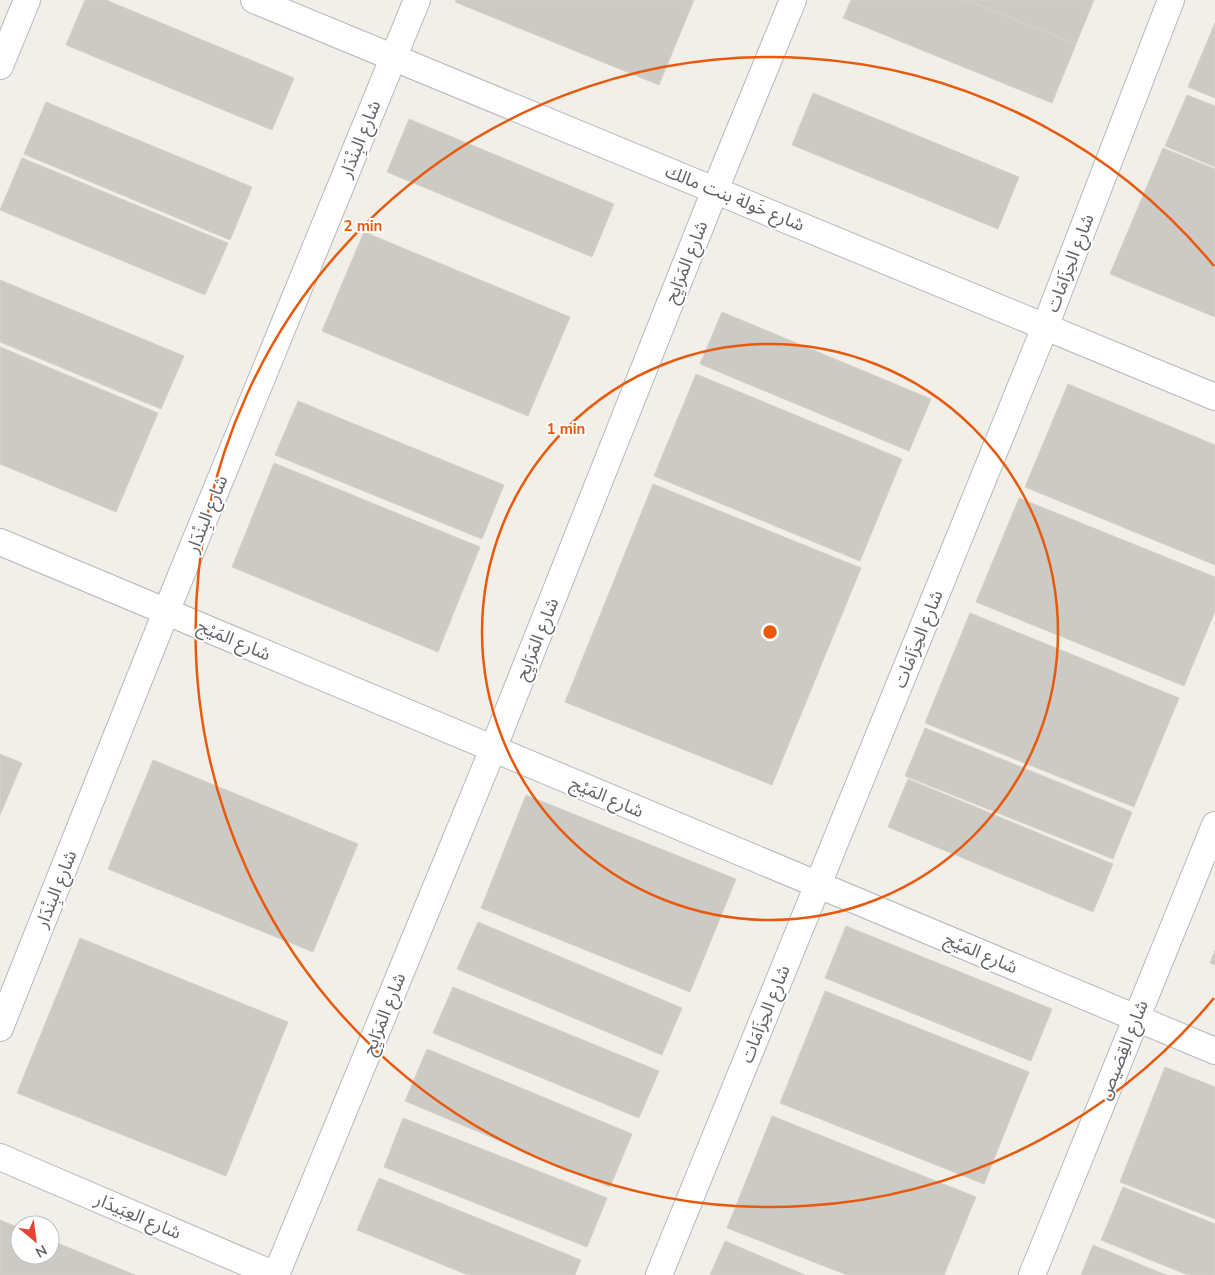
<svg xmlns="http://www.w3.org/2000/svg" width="1215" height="1275" font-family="'Nunito Sans','Noto Sans Arabic',sans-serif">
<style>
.building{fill:#cccac5;stroke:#d6d1c6}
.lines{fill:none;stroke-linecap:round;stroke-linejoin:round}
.street-casing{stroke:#b5b8bc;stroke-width:28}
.street{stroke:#fff;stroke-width:26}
.ring{fill:none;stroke:#e8590c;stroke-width:2.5}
.labels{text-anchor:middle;stroke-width:4;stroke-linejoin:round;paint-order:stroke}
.street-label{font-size:18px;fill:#5f6368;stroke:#fff}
.centre{fill:#e8590c;stroke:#fff;stroke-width:2.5}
.ring-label{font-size:15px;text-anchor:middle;font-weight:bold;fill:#e8590c;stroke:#fff;stroke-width:4;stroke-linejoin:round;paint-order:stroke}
</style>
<rect width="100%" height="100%" fill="#f1efe8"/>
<!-- building -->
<g class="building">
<path d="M 85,0 L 106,0 L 294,78 L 272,130 L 66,45 Z"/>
<path d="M 456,0 L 694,0 L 659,85 L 455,2 Z"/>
<path d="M 851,0 L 967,0 L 1076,44 L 1052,103 L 843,18 Z"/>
<path d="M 967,0 L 1094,0 L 1076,44 Z"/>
<path d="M 1215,23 L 1215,98 L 1188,87 Z"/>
<path d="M 813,93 L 1019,177 L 998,229 L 792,145 Z"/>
<path d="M 1187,95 L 1215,106 L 1215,167 L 1165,146 Z"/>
<path d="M 46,102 L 252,187 L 230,240 L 24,154 Z"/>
<path d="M 409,119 L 614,204 L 592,257 L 387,172 Z"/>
<path d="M 1163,148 L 1215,169 L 1215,317 L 1110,274 Z"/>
<path d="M 22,158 L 228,243 L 205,295 L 0,210 Z"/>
<path d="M 364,232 L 570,317 L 528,416 L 322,331 Z"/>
<path d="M 0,280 L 184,356 L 161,409 L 0,342 Z"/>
<path d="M 722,312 L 931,399 L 909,451 L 700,364 Z"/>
<path d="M 0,347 L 158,413 L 116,512 L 0,464 Z"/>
<path d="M 696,374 L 902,459 L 860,561 L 654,476 Z"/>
<path d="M 1068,384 L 1215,445 L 1215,565 L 1025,487 Z"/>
<path d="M 298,401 L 504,485 L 482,539 L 275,455 Z"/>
<path d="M 274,463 L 480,547 L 438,652 L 232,567 Z"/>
<path d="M 653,484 L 861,568 L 772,785 L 565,702 Z"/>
<path d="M 1019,498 L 1215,577 L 1215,611 L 1184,686 L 976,602 Z"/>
<path d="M 970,613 L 1179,698 L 1134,807 L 925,723 Z"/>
<path d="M 925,728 L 1132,812 L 1113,859 L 905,776 Z"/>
<path d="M 0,754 L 22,763 L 0,815 Z"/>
<path d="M 153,760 L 358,844 L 313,952 L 108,869 Z"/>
<path d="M 908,779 L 1113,864 L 1093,912 L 888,827 Z"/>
<path d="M 526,795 L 736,879 L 690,992 L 481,908 Z"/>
<path d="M 478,922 L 682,1008 L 662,1055 L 457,969 Z"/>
<path d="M 846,926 L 1052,1009 L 1031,1061 L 825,978 Z"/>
<path d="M 80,938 L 288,1022 L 226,1176 L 17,1093 Z"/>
<path d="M 1215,950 L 1215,965 L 1210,963 Z"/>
<path d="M 453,987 L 659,1071 L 639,1118 L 433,1033 Z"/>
<path d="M 825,991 L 1029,1072 L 984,1184 L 780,1103 Z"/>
<path d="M 427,1049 L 632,1134 L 610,1187 L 405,1101 Z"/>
<path d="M 1165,1067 L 1215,1087 L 1215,1219 L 1120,1182 Z"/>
<path d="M 772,1116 L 976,1197 L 944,1275 L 847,1275 L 727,1228 Z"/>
<path d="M 403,1118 L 607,1198 L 587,1247 L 384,1167 Z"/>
<path d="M 379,1178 L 581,1260 L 575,1275 L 468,1275 L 357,1230 Z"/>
<path d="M 1123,1187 L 1215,1224 L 1215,1275 L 1188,1275 L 1101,1240 Z"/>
<path d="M 0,1220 L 20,1228 L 20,1255 L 50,1255 L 50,1240 L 135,1275 L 0,1275 Z"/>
<path d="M 725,1241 L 805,1275 L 710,1275 Z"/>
<path d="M 1093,1245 L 1166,1275 L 1081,1275 Z"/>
</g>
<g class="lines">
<!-- street casing -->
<g class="street-casing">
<g id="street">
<path d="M 254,0 L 1215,397"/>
<path d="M 0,66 L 27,0"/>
<path d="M 0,542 L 1215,1051"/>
<path d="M 0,1028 L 166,612 L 417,0"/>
<path d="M 0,1157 L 275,1275"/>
<path d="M 276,1275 L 493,749 L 715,190 L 793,0"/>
<path d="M 659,1275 L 1045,327 L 1171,0"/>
<path d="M 1032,1275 L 1215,825"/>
</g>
</g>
<!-- street -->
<use href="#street" class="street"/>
</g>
<!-- distance rings -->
<g class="ring">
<circle cx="770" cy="632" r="288"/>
<path d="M1214 998A575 575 0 1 1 1214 266"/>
</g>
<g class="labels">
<!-- street labels -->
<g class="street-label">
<text transform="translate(360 139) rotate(-68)" y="6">شارع البِنْدَار</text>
<text transform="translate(735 198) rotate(22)" y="6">شارع خَولة بنت مالك</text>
<text transform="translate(686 262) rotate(-68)" y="6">شارع المَرَايِح</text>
<text transform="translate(1070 263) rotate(-69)" y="6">شارع الحِزَامَات</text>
<text transform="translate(207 514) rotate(-68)" y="6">شارع البِنْدَار</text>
<text transform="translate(537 639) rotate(-68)" y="6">شارع المَرَايِح</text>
<text transform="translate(918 639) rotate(-68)" y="6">شارع الحِزَامَات</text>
<text transform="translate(234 640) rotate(23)" y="6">شارع المَيْج</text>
<text transform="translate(607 797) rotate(23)" y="6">شارع المَيْج</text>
<text transform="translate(56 889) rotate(-68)" y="6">شارع البِنْدَار</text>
<text transform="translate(981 953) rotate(23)" y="6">شارع المَيْج</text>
<text transform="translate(384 1014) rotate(-68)" y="6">شارع المَرَايِح</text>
<text transform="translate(765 1014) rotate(-68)" y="6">شارع الحِزَامَات</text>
<text transform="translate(1123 1050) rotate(-68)" y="6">شارع القِصَيص</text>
<text transform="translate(138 1216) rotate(23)" y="6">شارع العِبَيدَار</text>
</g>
</g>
<circle cx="770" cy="632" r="8" class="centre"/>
<g class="ring-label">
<text x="363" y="231">2 min</text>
<text x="566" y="434">1 min</text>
</g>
<!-- north arrow -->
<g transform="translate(35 1240) rotate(151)"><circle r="24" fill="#ffffff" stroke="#bfc1c3"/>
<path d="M0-4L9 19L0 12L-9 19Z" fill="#ea4335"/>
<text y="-8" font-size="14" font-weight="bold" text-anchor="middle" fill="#5f6368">N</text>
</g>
</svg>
